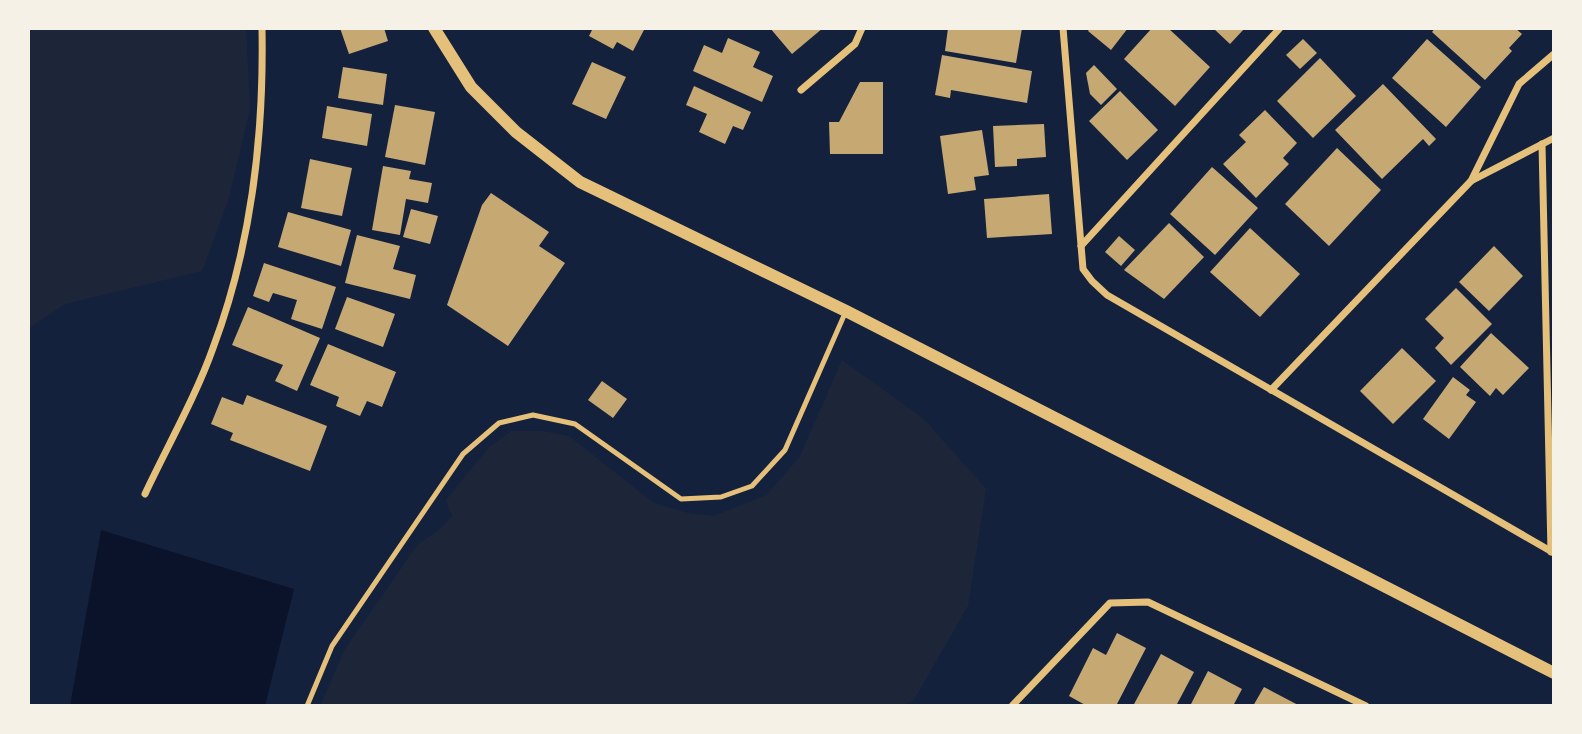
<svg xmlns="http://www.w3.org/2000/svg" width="1582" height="734" font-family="'Libre Baskerville',serif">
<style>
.green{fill:#1d2539}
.water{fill:#0b132b}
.building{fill:#c6a872}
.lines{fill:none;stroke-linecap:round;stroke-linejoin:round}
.service{stroke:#e5c07b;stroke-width:5}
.minor{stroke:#e5c07b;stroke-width:7}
.tertiary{stroke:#e5c07b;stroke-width:12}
</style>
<rect width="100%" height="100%" fill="#14213d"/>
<!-- green -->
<g class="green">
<path d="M 28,28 L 246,28 L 250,109 L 229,198 L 202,271 L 65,304 L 28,329 Z"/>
<path d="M 842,360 L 924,419 L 986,489 L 968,606 L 914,700 L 901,706 L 320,706 L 345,649 L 418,544 L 439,530 L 452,516 L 446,500 L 489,447 L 511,431 L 543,431 L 569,436 L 654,503 L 688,513 L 713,516 L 767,495 L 800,456 Z"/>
</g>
<!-- water -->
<path class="water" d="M 101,530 L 294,589 L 265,706 L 70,706 Z"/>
<!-- building -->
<g class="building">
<path d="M 340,28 L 384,28 L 388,41 L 349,54 Z"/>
<path d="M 593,28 L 645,28 L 633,51 L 617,42 L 613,49 L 589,36 Z"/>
<path d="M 770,28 L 823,28 L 792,54 Z"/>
<path d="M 948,28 L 1022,28 L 1016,63 L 945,51 Z"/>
<path d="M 1090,28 L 1128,28 L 1111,50 L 1088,31 Z"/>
<path d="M 1152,28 L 1168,28 L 1210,67 L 1175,106 L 1124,59 Z"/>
<path d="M 1213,28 L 1245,28 L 1230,44 Z"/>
<path d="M 1435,28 L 1515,28 L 1522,34 L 1509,48 L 1512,51 L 1485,80 L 1432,32 Z"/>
<path d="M 728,38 L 760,52 L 753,67 L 773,76 L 762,102 L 693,71 L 704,45 L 722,53 Z"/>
<path d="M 1303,39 L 1317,53 L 1300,69 L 1286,55 Z"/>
<path d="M 1427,39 L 1481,87 L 1446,127 L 1392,78 Z"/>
<path d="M 942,55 L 1032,71 L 1027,103 L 951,90 L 950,98 L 935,95 Z"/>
<path d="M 1320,58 L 1356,96 L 1313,138 L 1277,101 Z"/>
<path d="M 592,62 L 626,77 L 606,119 L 572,104 Z"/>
<path d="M 1094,65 L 1117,89 L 1101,105 L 1090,94 L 1086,73 Z"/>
<path d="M 343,67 L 387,74 L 383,105 L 338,98 Z"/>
<path d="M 860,82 L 883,82 L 883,154 L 830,154 L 829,122 L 839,122 Z"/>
<path d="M 1383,84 L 1436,139 L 1429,146 L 1423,139 L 1382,179 L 1335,130 Z"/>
<path d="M 694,86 L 751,112 L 743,130 L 733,126 L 725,144 L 699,132 L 707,114 L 686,105 Z"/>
<path d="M 1120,91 L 1158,130 L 1127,160 L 1089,121 Z"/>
<path d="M 395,105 L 435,112 L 425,165 L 385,157 Z"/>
<path d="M 327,106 L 372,114 L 367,146 L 322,138 Z"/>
<path d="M 1265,110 L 1297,143 L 1283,158 L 1289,164 L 1256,198 L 1223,164 L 1246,142 L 1239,135 Z"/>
<path d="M 1044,124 L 1046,157 L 1017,159 L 1017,166 L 995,167 L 993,126 Z"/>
<path d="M 982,130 L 989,175 L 974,177 L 976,190 L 948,194 L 940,136 Z"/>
<path d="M 1337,148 L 1381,190 L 1329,246 L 1285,204 Z"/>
<path d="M 310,159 L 352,168 L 342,216 L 301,208 Z"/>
<path d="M 383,166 L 411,171 L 409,179 L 432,183 L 428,203 L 406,199 L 400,235 L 372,230 Z"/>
<path d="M 1212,167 L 1258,208 L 1215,255 L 1170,214 Z"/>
<path d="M 491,193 L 549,232 L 539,246 L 565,263 L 508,346 L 447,305 L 482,205 Z"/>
<path d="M 1049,194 L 1052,234 L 987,238 L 984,199 Z"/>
<path d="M 411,209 L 438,216 L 430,244 L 403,237 Z"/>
<path d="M 288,212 L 351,230 L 341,266 L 278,247 Z"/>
<path d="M 1169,223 L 1204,257 L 1164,299 L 1124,270 Z"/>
<path d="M 1250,228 L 1300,274 L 1260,317 L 1210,272 Z"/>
<path d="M 357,235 L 400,246 L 393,269 L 416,275 L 410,299 L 345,283 Z"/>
<path d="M 1119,236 L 1135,250 L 1121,266 L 1105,252 Z"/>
<path d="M 1494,246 L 1523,276 L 1489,311 L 1459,282 Z"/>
<path d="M 264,263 L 336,287 L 322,329 L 291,319 L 297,300 L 273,293 L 269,302 L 253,296 Z"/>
<path d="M 1456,288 L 1492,324 L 1451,365 L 1435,348 L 1444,338 L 1425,319 Z"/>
<path d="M 347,297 L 395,314 L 383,347 L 335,329 Z"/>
<path d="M 248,307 L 320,338 L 297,391 L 275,381 L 283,365 L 232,345 Z"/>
<path d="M 1491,333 L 1529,368 L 1503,395 L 1496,388 L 1490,396 L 1460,367 Z"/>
<path d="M 328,344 L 396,372 L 382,407 L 367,401 L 360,416 L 336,406 L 339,397 L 310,385 Z"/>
<path d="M 1402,348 L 1436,381 L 1393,424 L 1360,391 Z"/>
<path d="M 1453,377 L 1470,390 L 1466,395 L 1476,402 L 1449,439 L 1423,419 Z"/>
<path d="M 602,381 L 627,399 L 613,418 L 588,400 Z"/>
<path d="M 247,395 L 327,426 L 310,471 L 230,440 L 233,433 L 211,424 L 222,397 L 243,405 Z"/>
<path d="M 1117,633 L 1146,648 L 1116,706 L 1087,706 L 1069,696 L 1093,648 L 1106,655 Z"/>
<path d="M 1161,654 L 1194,672 L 1176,706 L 1133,706 Z"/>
<path d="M 1208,671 L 1242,689 L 1233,706 L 1190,706 Z"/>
<path d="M 1264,687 L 1300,706 L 1253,706 Z"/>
</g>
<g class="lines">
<!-- service -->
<path class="service" d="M 307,706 L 332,646 L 463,454 L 499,423 L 533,415 L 575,424 L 681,499 L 721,497 L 752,486 L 785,450 L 846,311"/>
<!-- minor -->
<g class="minor">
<path d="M 1063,28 L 1083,269 L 1092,281 L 1107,295 L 1554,553"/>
<path d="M 801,90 L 855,44 L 862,28"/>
<path d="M 1542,144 L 1551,552"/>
<path d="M 1471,181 L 1554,138"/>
<path d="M 1081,246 L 1280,28"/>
<path d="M 1271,390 L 1471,181 L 1519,84 L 1554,54"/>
<path d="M 145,494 C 167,447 196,396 213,348 C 251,247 264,135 262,28"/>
<path d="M 1012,706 L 1110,603 L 1148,602 L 1366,706"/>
</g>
<!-- tertiary -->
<path class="tertiary" d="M 434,28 L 471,87 L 516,132 L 580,182 L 846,311 L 1554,673"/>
</g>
<!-- border -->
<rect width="1582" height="734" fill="none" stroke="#f6f1e7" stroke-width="60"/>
</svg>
